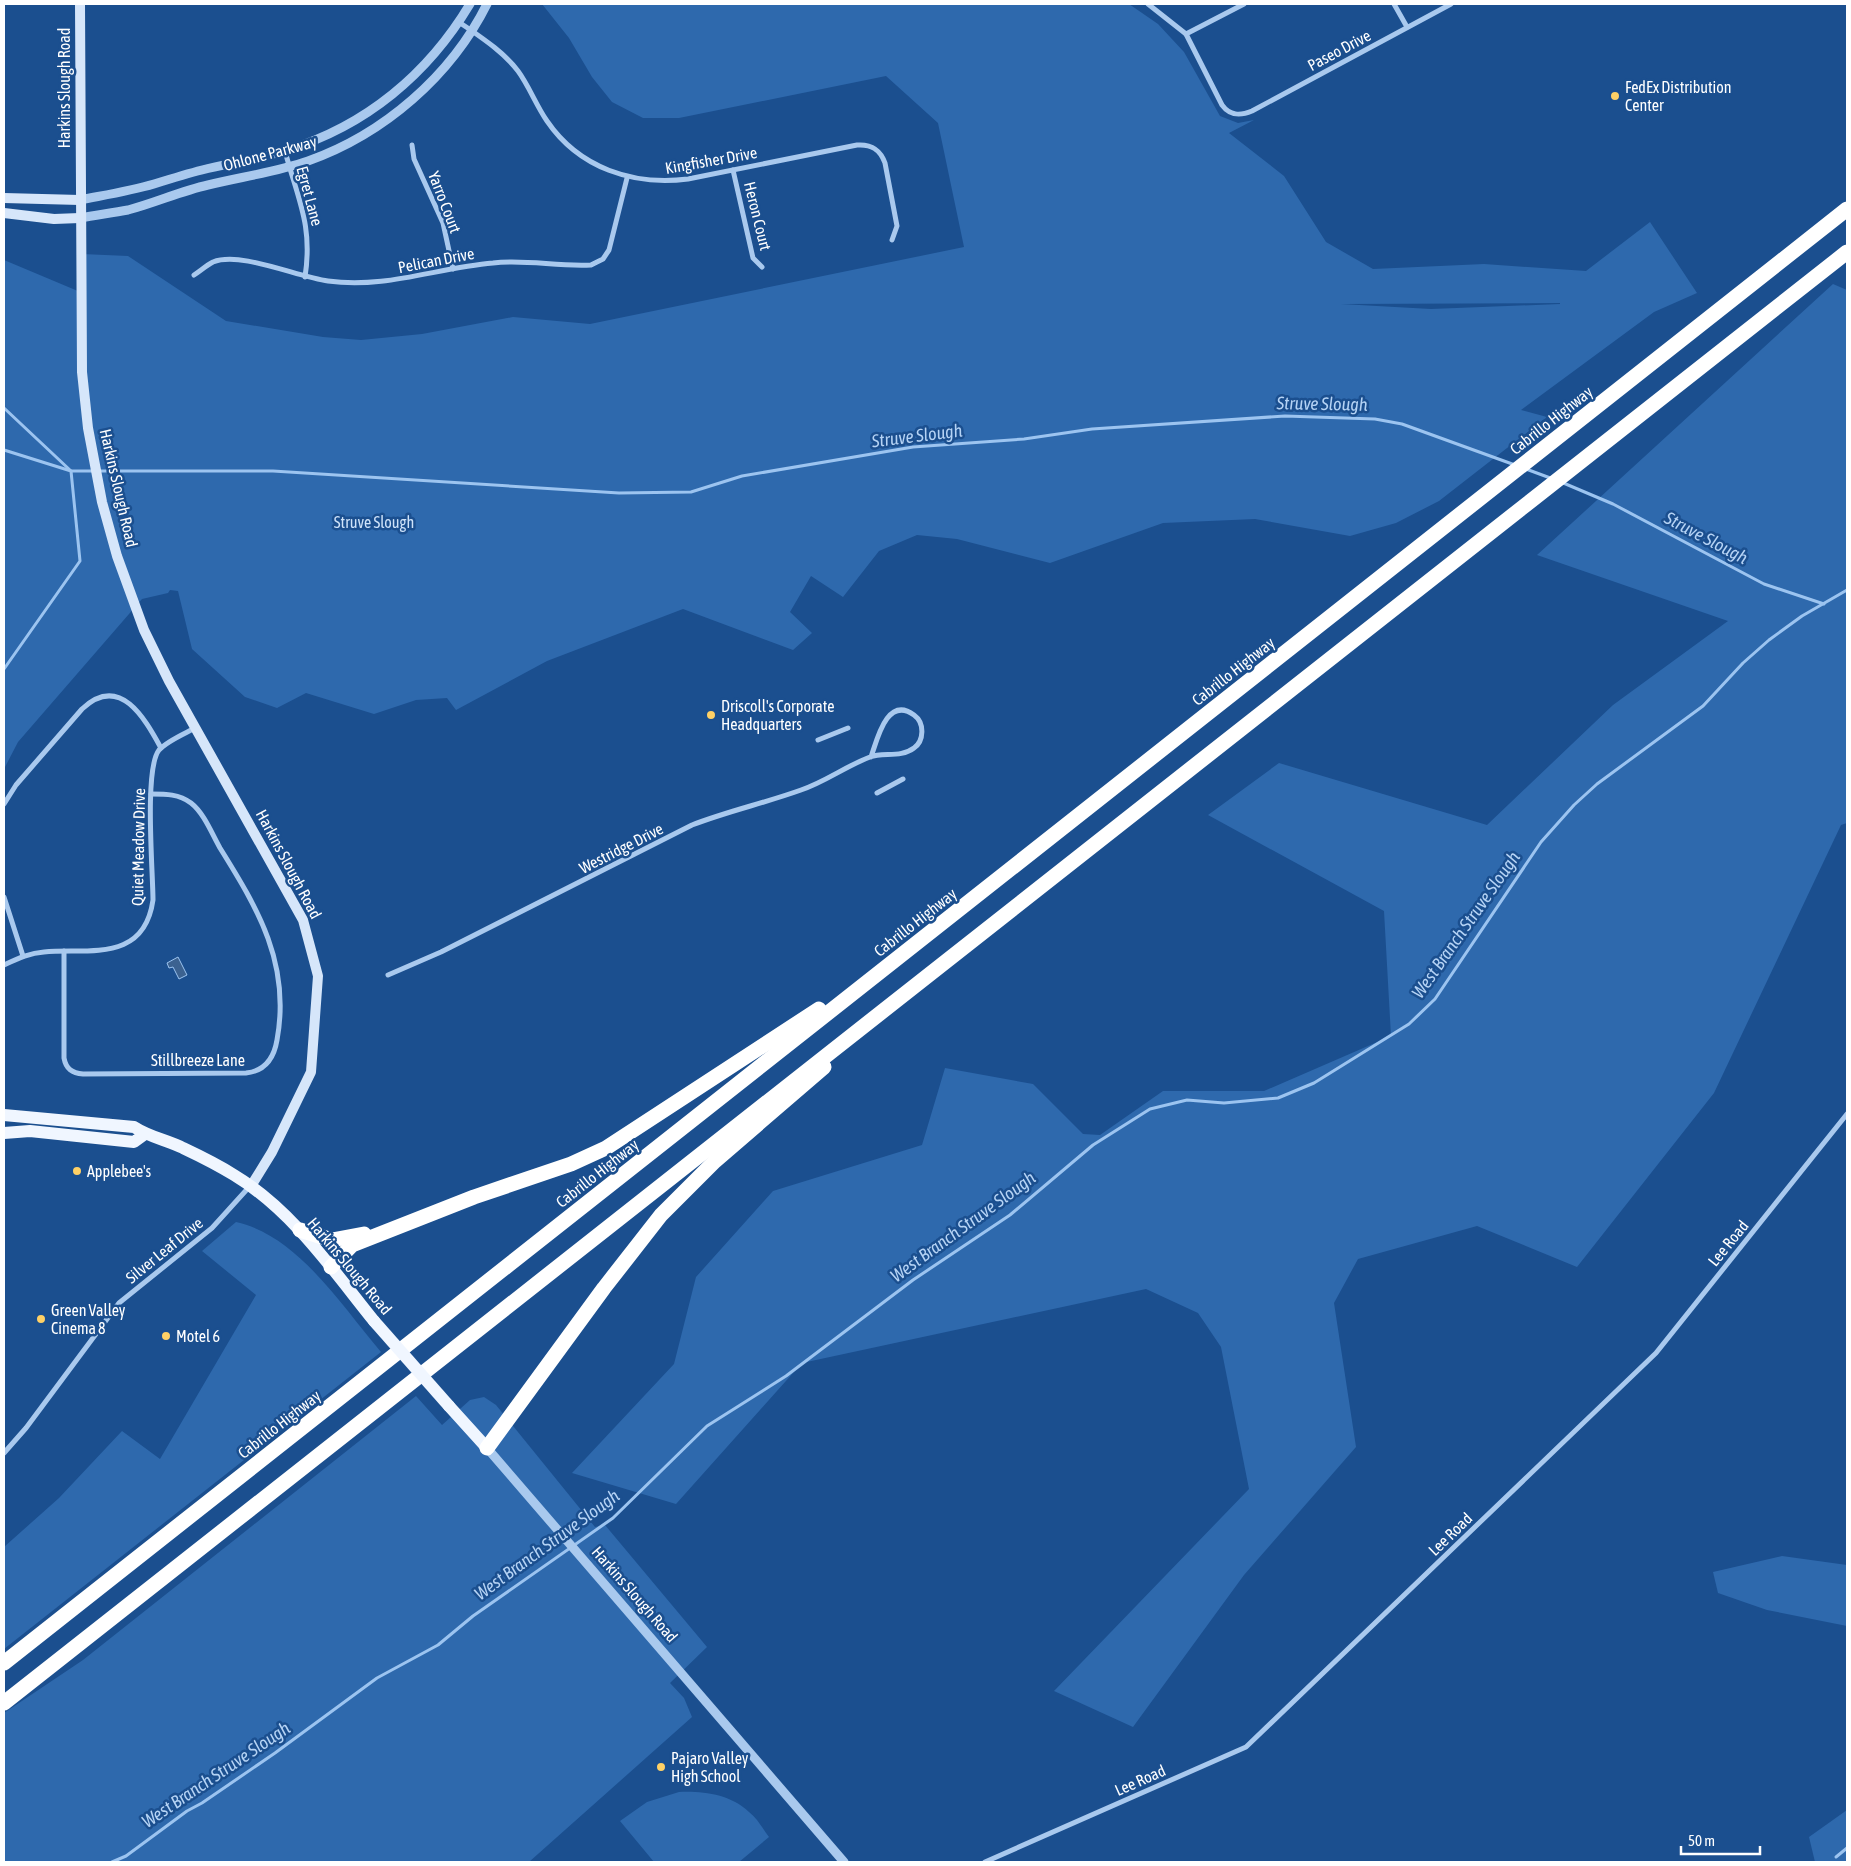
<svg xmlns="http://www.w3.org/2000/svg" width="1851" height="1866" font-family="'Asap Condensed',sans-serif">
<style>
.green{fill:#2e69ad;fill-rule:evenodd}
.water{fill:#3c6290;stroke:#9cc4f0}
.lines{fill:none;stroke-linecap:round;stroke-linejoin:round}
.stream{stroke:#9cc4f0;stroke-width:3}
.minor{stroke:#a9c9ee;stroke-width:5}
.tertiary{stroke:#a9c9ee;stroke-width:9}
.secondary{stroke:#d6e6fa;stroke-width:10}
.primary{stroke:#f0f6ff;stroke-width:12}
.motorway{stroke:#fff;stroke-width:15}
.primary-bridge{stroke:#f0f6ff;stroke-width:12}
.poi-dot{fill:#ffd166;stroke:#1b4f8f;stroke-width:2}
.labels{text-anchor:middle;stroke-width:5;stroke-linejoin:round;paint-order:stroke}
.street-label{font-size:16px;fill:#fff;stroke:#1b4f8f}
.poi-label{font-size:16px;fill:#fff;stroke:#1b4f8f;text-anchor:start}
.park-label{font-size:16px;fill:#cfe3fa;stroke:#1b4f8f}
.water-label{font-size:18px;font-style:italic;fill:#b5d3f5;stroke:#1b4f8f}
</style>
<rect width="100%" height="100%" fill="#1b4f8f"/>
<!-- green -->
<g class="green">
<path d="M 542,4 L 1129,4 L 1158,24 L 1184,52 L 1220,116 L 1238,123 L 1254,120 L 1229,133 L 1284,176 L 1326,242 L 1373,269 L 1484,264 L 1586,271 L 1650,222 L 1697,293 L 1654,312 L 1521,410 L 1547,417 L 1439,501 L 1396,523 L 1350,536 L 1255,519 L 1163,523 L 1050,563 L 957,539 L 917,535 L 879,551 L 843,597 L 811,576 L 790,612 L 812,633 L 793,650 L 683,609 L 547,661 L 456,710 L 447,698 L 416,700 L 374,714 L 306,693 L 277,708 L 245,697 L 192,649 L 178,591 L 170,590 L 168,593 L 142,599 L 18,742 L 4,769 L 4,260 L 85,294 L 82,254 L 128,256 L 226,321 L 323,337 L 361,340 L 422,334 L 513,317 L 590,324 L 964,247 L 938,123 L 886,76 L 679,118 L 643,118 L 612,102 L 592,77 L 569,38 ZM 1341,304 L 1560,303 L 1560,304 L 1431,309 Z"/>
<path d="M 1833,284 L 1847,290 L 1847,823 L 1841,825 L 1714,1093 L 1577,1267 L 1477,1226 L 1358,1259 L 1334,1303 L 1356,1447 L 1244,1575 L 1133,1727 L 1054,1691 L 1249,1489 L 1221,1347 L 1198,1313 L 1146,1289 L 802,1363 L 676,1504 L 572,1473 L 674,1364 L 696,1277 L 773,1191 L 922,1145 L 945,1068 L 1033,1084 L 1083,1134 L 1100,1135 L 1163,1091 L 1264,1091 L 1391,1036 L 1384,911 L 1208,815 L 1279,763 L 1487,825 L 1613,705 L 1728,621 L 1537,555 Z"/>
<path d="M 236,1222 C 298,1236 341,1305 381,1352 L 4,1649 L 4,1547 L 59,1498 L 122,1431 L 160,1459 L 256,1295 L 202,1251 Z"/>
<path d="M 416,1396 L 442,1425 L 470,1400 L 484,1397 L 496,1405 L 595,1527 L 605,1525 L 707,1647 L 670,1683 L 684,1698 L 692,1717 L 529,1862 L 4,1862 L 4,1713 L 83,1660 Z"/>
<path d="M 1782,1556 L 1847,1565 L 1847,1626 L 1767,1610 L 1718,1593 L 1713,1572 Z"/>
<path d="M 679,1792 C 703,1791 730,1794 749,1812 C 757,1818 763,1829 769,1837 L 739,1862 L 654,1862 L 620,1821 L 647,1802 Z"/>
<path d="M 1847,1810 L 1847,1862 L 1815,1862 L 1809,1837 Z"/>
</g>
<!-- water -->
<path class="water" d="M 178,957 L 187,975 L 179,979 L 173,967 L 169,968 L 167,963 Z"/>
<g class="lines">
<!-- stream -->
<g class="stream">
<path d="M 4,408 L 71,471 L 273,471 L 619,493 L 691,492 L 742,476 L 913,447 L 1024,439 L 1092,429 L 1285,416 L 1375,419 L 1402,424 L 1515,465"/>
<path d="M 4,450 L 71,471 L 80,561 L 4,669"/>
<path d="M 1526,469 L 1553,479"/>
<path d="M 1561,482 L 1613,504 L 1764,584 L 1824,604"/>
<path d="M 1836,1857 L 1847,1848"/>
<path d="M 112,1862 L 126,1856 L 187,1811 L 202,1803 L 275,1753 L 377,1678 L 438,1645 L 473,1616 L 613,1518 L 707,1426 L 786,1376 L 913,1280 L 1010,1215 L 1093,1145 L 1150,1109 L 1187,1100 L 1224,1103 L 1278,1098 L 1314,1083 L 1409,1024 L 1435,999 L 1541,842 L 1574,805 L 1597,784 L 1703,706 L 1743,663 L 1769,640 L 1802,616 L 1847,590"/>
</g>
<!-- minor -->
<g class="minor">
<path d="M 1148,4 L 1186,34 L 1222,105 C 1230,116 1240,116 1252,111 L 1451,4"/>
<path d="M 1394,4 L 1407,27"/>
<path d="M 459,22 C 479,36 503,51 518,71 C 529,86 536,105 547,121 C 579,168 633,186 688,179 L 857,145 C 871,144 880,149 885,163 L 897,226 L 892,240"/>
<path d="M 1186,34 L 1244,4"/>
<path d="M 412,145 L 414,159 L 443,223 L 453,269"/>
<path d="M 285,151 C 298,200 313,225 305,277"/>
<path d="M 733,170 L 753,258 L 762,267"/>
<path d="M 194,275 C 200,271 207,265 213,262 C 241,251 297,277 328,281 C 385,289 436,268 493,263 C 525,259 558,267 591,265 L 603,259 L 609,250 L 627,178"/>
<path d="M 818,740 L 848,728"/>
<path d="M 877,793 L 903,779"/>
<path d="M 4,804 L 16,785 L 82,709 C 120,673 145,719 161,748"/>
<path d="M 4,897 L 23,956"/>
<path d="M 64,951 L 64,1058 C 66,1069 72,1073 83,1074 L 246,1073 C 265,1071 274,1058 277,1040 C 291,964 258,909 220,848 C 212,834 204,813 191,803 C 179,794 166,794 151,794"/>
<path d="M 4,965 C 17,959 29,953 44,952 C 89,948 144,963 153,900 C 153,872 144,769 159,750 C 167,741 184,734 195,728"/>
<path d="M 388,975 L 441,952 L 692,825 C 728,811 765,803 801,790 C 825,782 846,766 870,757 C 883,752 901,758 914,748 C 924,741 925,723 914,715 C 887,695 877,740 871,757"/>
<path d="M 4,1453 L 26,1428 L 119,1303 L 212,1228 L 250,1186"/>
<path d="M 985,1862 L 1246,1747 L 1656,1353 L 1847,1114"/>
</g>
<!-- tertiary -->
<g class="tertiary">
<path d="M 80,200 C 105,195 130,191 154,184 C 170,179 186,174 202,170 C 230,163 260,159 287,150 C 366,126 428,74 470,4"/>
<path d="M 80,218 C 96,215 112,213 128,210 C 155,203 181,191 208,185 C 241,177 276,172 308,161 C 384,134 451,76 487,4"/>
<path d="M 487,1448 L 844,1862"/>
</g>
<!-- secondary -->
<g class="secondary">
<path d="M 80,4 L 82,372 L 88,428 L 102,502 L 117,556 L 144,630 L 169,681 L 303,920 L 318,976 L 311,1072 L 272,1152 L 251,1186"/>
<path d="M 4,198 L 80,200"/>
<path d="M 4,213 L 54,219 L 80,218"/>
</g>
<!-- primary -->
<g class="primary">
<path d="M 4,1115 L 134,1127 C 149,1137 167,1140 183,1148 C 200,1156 218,1165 234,1175 C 292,1210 332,1269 374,1321"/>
<path d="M 4,1133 L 30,1131 L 134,1142 L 145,1134"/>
<path d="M 449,1406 L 487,1448"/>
</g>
<!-- motorway -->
<g class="motorway">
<path d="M 300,1230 L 332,1240 L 364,1234"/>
<path d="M 331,1267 L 352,1245 L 474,1197 L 571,1164 L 606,1148 L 819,1009"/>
<path d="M 487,1448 L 604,1288 L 661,1215 L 715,1161 L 824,1067"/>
<path d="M 4,1663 L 1847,209"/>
<path d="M 4,1703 L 1847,252"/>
</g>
<!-- primary-bridge -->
<path class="primary-bridge" d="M 374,1321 L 449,1406"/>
</g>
<!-- markers -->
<g class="poi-dot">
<circle cx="1615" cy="96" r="5"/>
<circle cx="711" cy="715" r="5"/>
<circle cx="77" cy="1171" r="5"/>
<circle cx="41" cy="1319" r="5"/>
<circle cx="166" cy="1336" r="5"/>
<circle cx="661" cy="1767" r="5"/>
</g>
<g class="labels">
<!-- street labels -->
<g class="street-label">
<text transform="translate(1339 50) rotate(-28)" y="6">Paseo Drive</text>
<text transform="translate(64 88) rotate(-90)" y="6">Harkins Slough Road</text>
<text transform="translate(270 153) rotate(-15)" y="6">Ohlone Parkway</text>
<text transform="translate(711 160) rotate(-10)" y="6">Kingfisher Drive</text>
<text transform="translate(310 196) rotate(75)" y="6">Egret Lane</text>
<text transform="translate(445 202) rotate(69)" y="6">Yarro Court</text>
<text transform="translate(758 216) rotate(76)" y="6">Heron Court</text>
<text transform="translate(436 260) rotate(-11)" y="6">Pelican Drive</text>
<text transform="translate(1551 420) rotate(-38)" y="6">Cabrillo Highway</text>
<text transform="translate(119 488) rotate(77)" y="6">Harkins Slough Road</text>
<text transform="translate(1233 671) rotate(-38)" y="6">Cabrillo Highway</text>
<text transform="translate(138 847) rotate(-89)" y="6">Quiet Meadow Drive</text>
<text transform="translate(621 848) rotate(-27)" y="6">Westridge Drive</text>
<text transform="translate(289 864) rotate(62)" y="6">Harkins Slough Road</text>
<text transform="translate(915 922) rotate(-38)" y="6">Cabrillo Highway</text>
<text x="198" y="1066">Stillbreeze Lane</text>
<text transform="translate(597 1173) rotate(-38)" y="6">Cabrillo Highway</text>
<text transform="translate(1728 1243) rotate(-51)" y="6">Lee Road</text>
<text transform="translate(164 1250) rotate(-39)" y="6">Silver Leaf Drive</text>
<text transform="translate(350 1266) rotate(50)" y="6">Harkins Slough Road</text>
<text transform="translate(279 1424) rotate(-38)" y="6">Cabrillo Highway</text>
<text transform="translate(1450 1534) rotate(-44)" y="6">Lee Road</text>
<text transform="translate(635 1594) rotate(49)" y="6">Harkins Slough Road</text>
<text transform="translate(1140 1780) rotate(-24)" y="6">Lee Road</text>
</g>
<!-- poi labels -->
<g class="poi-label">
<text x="1625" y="93">FedEx Distribution<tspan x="1625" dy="18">Center</tspan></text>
<text x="721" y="712">Driscoll's Corporate<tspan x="721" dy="18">Headquarters</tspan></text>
<text x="87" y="1177">Applebee's</text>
<text x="51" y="1316">Green Valley<tspan x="51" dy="18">Cinema 8</tspan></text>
<text x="176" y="1342">Motel 6</text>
<text x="671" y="1764">Pajaro Valley<tspan x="671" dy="18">High School</tspan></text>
</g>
<!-- park labels -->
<g class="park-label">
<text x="374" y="528">Struve Slough</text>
</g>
<!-- water labels -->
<g class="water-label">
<text transform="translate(1322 404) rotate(1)" y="6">Struve Slough</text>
<text transform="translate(917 436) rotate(-7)" y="6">Struve Slough</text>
<text transform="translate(1706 538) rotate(28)" y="6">Struve Slough</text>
<text transform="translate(1466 925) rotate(-55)" y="6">West Branch Struve Slough</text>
<text transform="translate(963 1227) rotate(-36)" y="6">West Branch Struve Slough</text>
<text transform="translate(547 1545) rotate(-36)" y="6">West Branch Struve Slough</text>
<text transform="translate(216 1775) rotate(-34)" y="6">West Branch Struve Slough</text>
</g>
</g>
<!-- border -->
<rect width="1851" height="1866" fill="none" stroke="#ffffff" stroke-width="10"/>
<!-- scale -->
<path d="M1681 1846v8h79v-8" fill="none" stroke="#ffffff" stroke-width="2.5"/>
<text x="1688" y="1846" font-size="15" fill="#ffffff" stroke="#1b4f8f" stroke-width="4" paint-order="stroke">50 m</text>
</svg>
